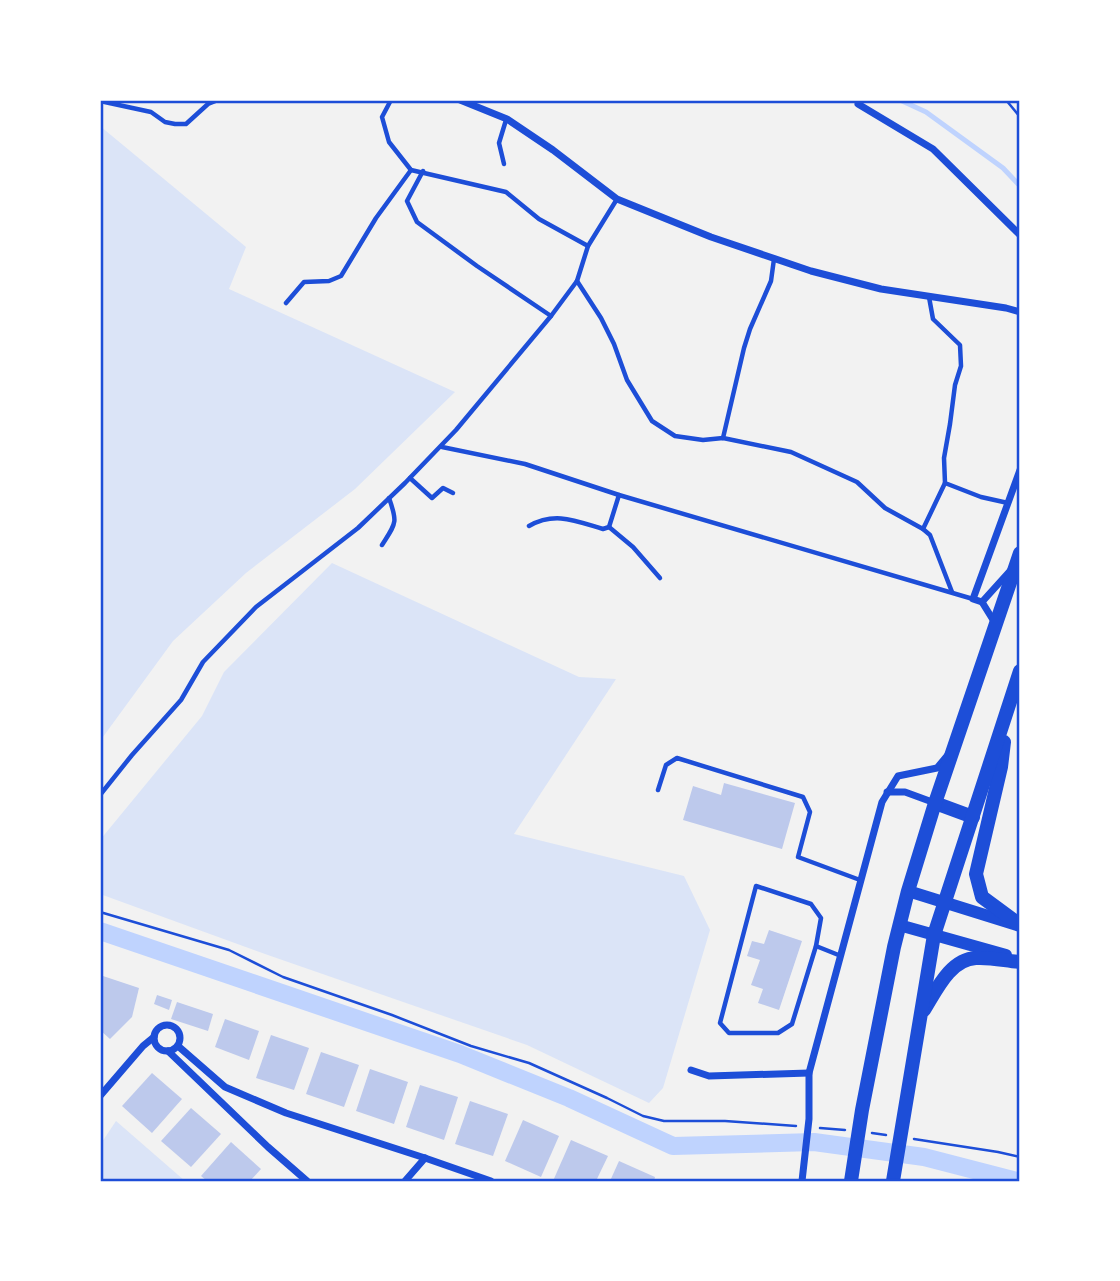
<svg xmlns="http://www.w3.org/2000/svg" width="1120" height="1281" font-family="Helvetica,sans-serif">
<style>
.green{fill:#dbe4f7}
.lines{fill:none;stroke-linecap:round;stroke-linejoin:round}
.stream{stroke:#bfd3fe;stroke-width:5}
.canal{stroke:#bfd3fe;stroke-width:18}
.building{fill:#bdc9ec}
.path{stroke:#1d4ed8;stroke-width:2.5}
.service{stroke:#1d4ed8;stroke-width:4.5}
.minor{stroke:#1d4ed8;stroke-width:7}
.secondary{stroke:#1d4ed8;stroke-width:12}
.trunk{stroke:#1d4ed8;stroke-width:14}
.neatline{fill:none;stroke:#1d4ed8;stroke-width:2.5}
</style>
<rect width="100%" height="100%" fill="#f2f2f2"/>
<!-- green -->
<g class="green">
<path d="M 100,126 L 246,247 L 229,289 L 455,392 L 355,489 L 246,573 L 173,641 L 100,741 Z"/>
<path d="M 332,563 L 579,677 L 616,679 L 514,834 L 684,876 L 710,930 L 663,1088 L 649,1103 L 527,1045 L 265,954 L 100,894 L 100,840 L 202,716 L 224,672 Z"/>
<path d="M 116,1121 L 185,1181 L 100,1181 L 100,1145 Z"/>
</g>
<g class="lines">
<!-- stream -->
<path class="stream" d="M 900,100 L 926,112 L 1003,168 L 1020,186"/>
<!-- canal -->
<path class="canal" d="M 100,931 L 460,1054 L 569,1098 L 673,1146 L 814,1142 L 924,1157 L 1017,1181"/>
</g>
<!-- building -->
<g class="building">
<path d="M 724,783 L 795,803 L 782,849 L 683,820 L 693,786 L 721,795 Z"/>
<path d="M 769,930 L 802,941 L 779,1010 L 758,1003 L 763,989 L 751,985 L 760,960 L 747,956 L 752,941 L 764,944 Z"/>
<path d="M 100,975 L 139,988 L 132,1017 L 110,1039 L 100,1030 Z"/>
<path d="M 157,995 L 172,1000 L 169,1010 L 154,1004 Z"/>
<path d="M 177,1002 L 213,1014 L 208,1031 L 171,1019 Z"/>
<path d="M 225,1019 L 259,1031 L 249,1060 L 215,1047 Z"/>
<path d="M 271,1035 L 309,1048 L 294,1090 L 256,1078 Z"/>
<path d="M 321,1052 L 359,1065 L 344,1107 L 306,1094 Z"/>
<path d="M 370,1069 L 408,1082 L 394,1124 L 356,1111 Z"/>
<path d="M 152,1073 L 182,1099 L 152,1133 L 122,1106 Z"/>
<path d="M 420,1085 L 458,1097 L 444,1140 L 406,1127 Z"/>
<path d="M 470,1101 L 508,1114 L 493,1156 L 455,1144 Z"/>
<path d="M 191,1108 L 221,1134 L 191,1167 L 161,1141 Z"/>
<path d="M 523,1120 L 559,1136 L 541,1177 L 505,1161 Z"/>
<path d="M 571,1140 L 608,1156 L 596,1181 L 553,1181 Z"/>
<path d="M 231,1142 L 261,1169 L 250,1181 L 207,1181 L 201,1176 Z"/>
<path d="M 619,1161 L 655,1177 L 654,1181 L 610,1181 Z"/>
</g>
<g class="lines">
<!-- path -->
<g class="path">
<path d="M 1006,100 L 1020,117"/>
<path d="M 100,912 L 229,950 L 283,977 L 392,1015 L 471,1046 L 529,1063 L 607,1098 L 643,1116 L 664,1121 L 725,1121 L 796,1126"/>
<path d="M 820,1128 L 845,1130"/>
<path d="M 872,1133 L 886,1135"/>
<path d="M 914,1139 L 998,1152 L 1020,1157"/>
</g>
<!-- service -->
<g class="service">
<path d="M 391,100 L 382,117 L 389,142 L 411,170 L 506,192 L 539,219 L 588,246"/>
<path d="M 100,101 L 151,112 L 165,122 L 175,124 L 186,124 L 208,104 L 218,100"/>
<path d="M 504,164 L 499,143 L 506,120"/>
<path d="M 423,171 L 407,201 L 417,222 L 477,266 L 551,316"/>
<path d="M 577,281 L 601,318 L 614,344 L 627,380 L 652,421 L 675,436 L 703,440 L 723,438 L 791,452 L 857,482 L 885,508 L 923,529 L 930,535 L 952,592"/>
<path d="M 929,297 L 933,319 L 960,345 L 961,366 L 955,385 L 950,424 L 944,458 L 945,483 L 981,497 L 1008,503"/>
<path d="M 286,303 L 304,282 L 329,281 L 341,276 L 376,218 L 411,170"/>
<path d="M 723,438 L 744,348 L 750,329 L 771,281 L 774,259"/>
<path d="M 442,447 L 525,464 L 619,495 L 973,599"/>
<path d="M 410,478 L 432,498 L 443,488 L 453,493"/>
<path d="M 529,526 C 555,511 576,521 603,529 L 609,527 L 619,495"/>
<path d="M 609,527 L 633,547 L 660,578"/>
<path d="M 923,529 L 945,483"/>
<path d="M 382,545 C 396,523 398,523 389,498"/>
<path d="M 658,790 L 666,765 L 677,758 L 803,797 L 810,812 L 798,857 L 860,880"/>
<path d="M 100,795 L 132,755 L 181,700 L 203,662 L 256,607 L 358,528 L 405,483 L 456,430 L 551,316 L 577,281 L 588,246 L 617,199"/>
<path d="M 756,886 L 811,904 L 821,918 L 816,946 L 792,1024 L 778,1033 L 729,1033 L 720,1023 Z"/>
<path d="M 816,946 L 841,956"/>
</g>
<!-- minor -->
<g class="minor">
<path d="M 460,100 L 507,119 L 553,150 L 617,199 L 711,237 L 811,271 L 881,289 L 1006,308 L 1020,312"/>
<path d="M 858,104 L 933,149 L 1020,235"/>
<path d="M 982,602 L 1010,571"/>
<path d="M 995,623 L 982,602 L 973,599 L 1020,470"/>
<path d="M 887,792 L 905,792 L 935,803"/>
<circle cx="167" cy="1038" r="13"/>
<path d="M 178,1046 L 225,1087 L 286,1113 L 425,1158 L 491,1181"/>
<path d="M 168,1051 L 268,1147 L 307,1181"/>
<path d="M 691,1070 L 709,1076 L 809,1073"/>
<path d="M 100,1096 L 143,1046 L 154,1037"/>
<path d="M 405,1181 L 425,1158"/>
<path d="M 802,1181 L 809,1119 L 809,1073 L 882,802 L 898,776 L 937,768 L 947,756"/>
</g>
<!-- secondary -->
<g class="secondary">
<path d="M 908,891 L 1017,925"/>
<path d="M 899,925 L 1006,955"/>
</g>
<!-- trunk -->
<g class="trunk">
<path d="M 1004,742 L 1001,767 L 976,874 L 982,897 L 1020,925"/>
<path d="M 935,803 L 973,817"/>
<path d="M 924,1010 C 936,991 950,959 976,958 C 991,957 1006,961 1020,962"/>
<path d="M 851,1181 L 862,1110 L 894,947 L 908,891 L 935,803 L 1020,553"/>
<path d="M 893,1181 L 934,935 L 1020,671"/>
</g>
</g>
<!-- border -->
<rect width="1120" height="1281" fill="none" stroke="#ffffff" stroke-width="203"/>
<rect x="102" y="102" width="916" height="1078" class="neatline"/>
</svg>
